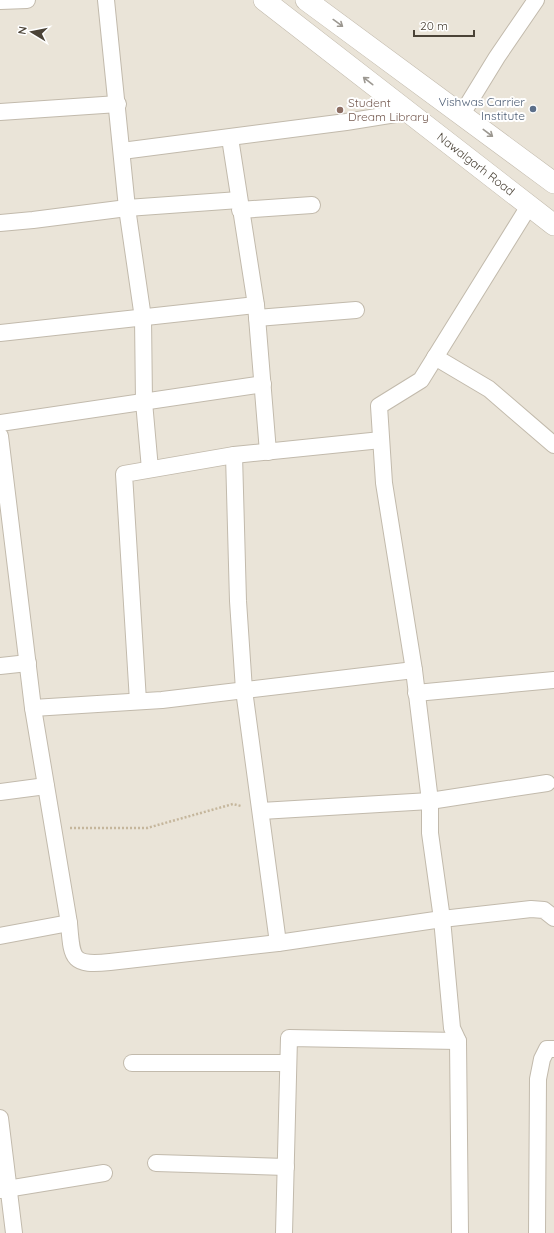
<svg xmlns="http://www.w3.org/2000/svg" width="554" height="1233" font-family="Quicksand,sans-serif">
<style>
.residential{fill:#eae4d8}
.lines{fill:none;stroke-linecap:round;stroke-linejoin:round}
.minor-casing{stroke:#c2baac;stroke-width:18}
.tertiary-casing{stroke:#c2baac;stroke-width:22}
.path{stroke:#c5b69c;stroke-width:2.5;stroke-dasharray:2 2;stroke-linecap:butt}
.minor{stroke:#fff;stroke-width:16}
.tertiary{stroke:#fff;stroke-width:21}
.oneway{stroke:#9c9891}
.service-dot{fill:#5c6f8a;stroke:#fff;stroke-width:1.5}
.education-dot{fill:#8d6e63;stroke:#fff;stroke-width:1.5}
.labels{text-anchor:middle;stroke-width:4;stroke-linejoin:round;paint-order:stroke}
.service-label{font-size:12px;fill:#4e5e75;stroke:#fff;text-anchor:end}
.education-label{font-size:12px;fill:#785e54;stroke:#fff;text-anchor:start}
.street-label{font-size:12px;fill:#4b4337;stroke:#fff}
</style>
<rect width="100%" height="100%" fill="#f6f2ea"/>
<!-- residential -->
<rect class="residential" x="0" y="0" width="554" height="1233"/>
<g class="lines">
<!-- minor casing -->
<g class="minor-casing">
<g id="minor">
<path d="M 106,0 L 127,208 L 143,318 L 144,402 L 150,469"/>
<path d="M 0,1 L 27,0"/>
<path d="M 0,112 L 118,104"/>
<path d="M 462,114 L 497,57 L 536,0"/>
<path d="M 230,138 L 256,305 L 268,452"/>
<path d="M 122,151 L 346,122 L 408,112"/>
<path d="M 240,210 L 312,205"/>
<path d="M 0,223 L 33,220 L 127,208 L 239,200"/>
<path d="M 257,318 L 356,310"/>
<path d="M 0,333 L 256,305"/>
<path d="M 435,357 L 489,389 L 554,445"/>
<path d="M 0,423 L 263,384"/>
<path d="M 0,436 L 33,708 L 69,923 C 72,959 71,966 110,962 L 278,943 L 442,919 L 531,909 L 544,910 L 554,918"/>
<path d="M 234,455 L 238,601 L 244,690 L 278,943"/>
<path d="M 0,666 L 28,663"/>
<path d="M 416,693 L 554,680"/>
<path d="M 138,701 L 124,474 L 234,455 L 381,440"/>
<path d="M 33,708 L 162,700 L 414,670"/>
<path d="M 0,792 L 46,786"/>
<path d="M 261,811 L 430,801 L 547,783"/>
<path d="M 0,936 L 69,923"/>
<path d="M 132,1063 L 288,1063"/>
<path d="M 0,1118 L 14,1233"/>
<path d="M 156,1163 L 286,1167"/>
<path d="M 0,1190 L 104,1173"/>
<path d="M 284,1233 L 289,1038 L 458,1041"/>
<path d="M 460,1233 L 458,1041 L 452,1028 L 442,919 L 430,833 L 430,801 L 414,670 L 384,483 L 379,406 L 421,380 L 529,206"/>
<path d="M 537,1233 L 538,1079 L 542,1059 L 547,1049 L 554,1049"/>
</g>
</g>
<!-- tertiary casing -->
<g class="tertiary-casing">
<g id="tertiary">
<path id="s1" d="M 264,0 L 554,225"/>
<path d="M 306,0 L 554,183"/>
</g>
</g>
<!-- path -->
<path class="path" d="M 70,828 L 147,828 L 233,804 L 241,806"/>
<!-- minor -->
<use href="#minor" class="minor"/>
<!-- tertiary -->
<use href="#tertiary" class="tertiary"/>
</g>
<!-- one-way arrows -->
<defs><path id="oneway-shaft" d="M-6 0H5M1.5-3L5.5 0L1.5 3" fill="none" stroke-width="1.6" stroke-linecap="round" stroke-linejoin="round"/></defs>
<g class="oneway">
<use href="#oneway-shaft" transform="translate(338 23) rotate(36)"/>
<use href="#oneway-shaft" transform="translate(368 81) rotate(-142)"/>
<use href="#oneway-shaft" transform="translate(488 133) rotate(37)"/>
</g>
<!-- markers -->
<circle class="service-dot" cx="533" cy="109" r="4"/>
<circle class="education-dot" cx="340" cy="110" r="4"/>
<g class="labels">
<!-- service labels -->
<g class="service-label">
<text x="525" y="106">Vishwas Carrier<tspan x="525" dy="14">Institute</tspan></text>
</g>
<!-- education labels -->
<g class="education-label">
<text x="348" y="107">Student<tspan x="348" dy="14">Dream Library</tspan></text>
</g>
<!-- street labels -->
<g class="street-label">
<text dy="4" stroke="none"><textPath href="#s1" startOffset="268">Nawalgarh Road</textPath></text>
</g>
</g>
<!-- north arrow -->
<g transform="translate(32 32) rotate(280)" stroke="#ffffff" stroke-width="3" paint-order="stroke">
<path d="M0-3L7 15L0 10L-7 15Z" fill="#4b4337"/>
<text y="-6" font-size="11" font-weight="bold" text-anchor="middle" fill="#4b4337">N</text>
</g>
<!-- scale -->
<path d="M414 30v6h60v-6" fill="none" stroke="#4b4337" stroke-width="2"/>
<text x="420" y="30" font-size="12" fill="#4b4337" stroke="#ffffff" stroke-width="3" paint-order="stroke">20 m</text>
</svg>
